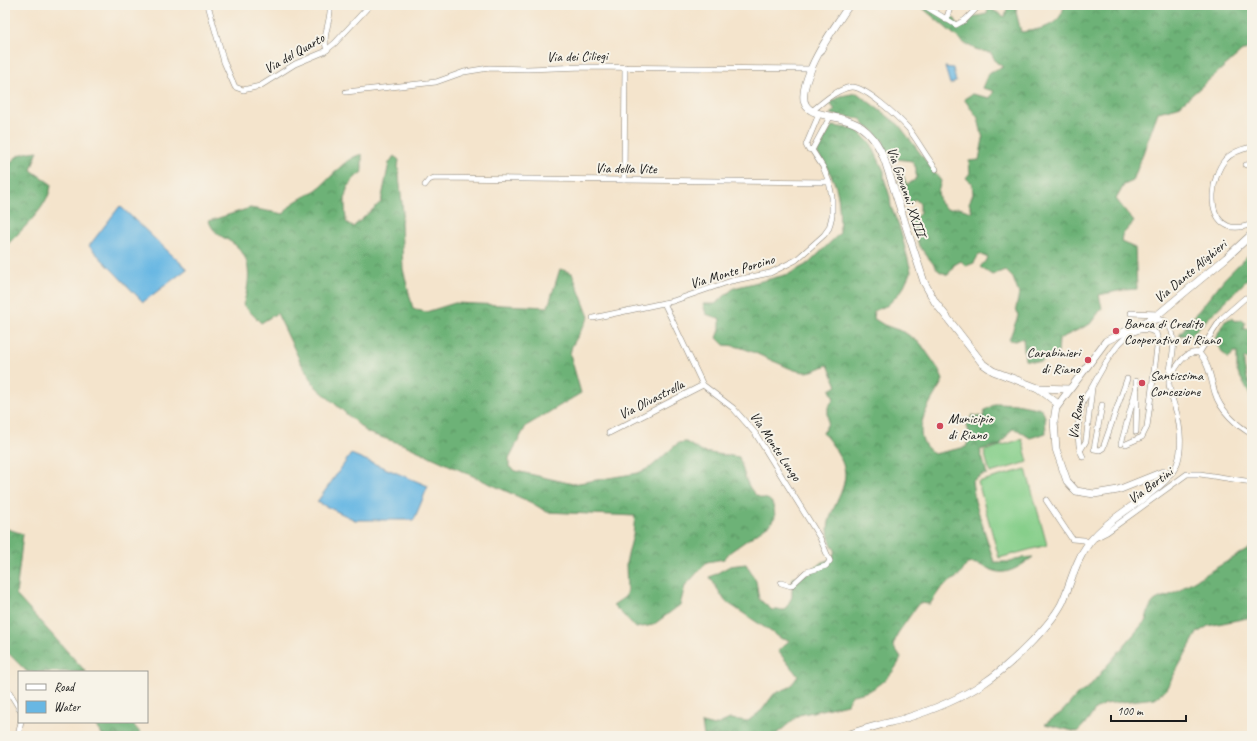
<svg xmlns="http://www.w3.org/2000/svg" width="1257" height="741" font-family="Caveat,sans-serif">
<style>
.forest{fill:url(#forest-crowns);stroke:#44674a}
.garden{fill:#87cf8b;stroke:#527654}
.water{fill:#68b7e3;stroke:#426a80}
.lines{fill:none;stroke-linecap:round;stroke-linejoin:round}
.street-casing{stroke:#888074;stroke-width:6}
.secondary-casing{stroke:#888074;stroke-width:8}
.street{stroke:#fff;stroke-width:5}
.secondary{stroke:#fff;stroke-width:7}
.poi-dot{fill:#d1495b;stroke:#f7f3e8;stroke-width:1.5}
.labels{text-anchor:middle;stroke-width:4;stroke-linejoin:round;paint-order:stroke}
.street-label{font-size:14px;fill:#1c1c1c;stroke:#f7f3e8}
.poi-label{font-size:14px;fill:#1c1c1c;stroke:#f7f3e8;text-anchor:start}
</style>
<defs>
<pattern id="forest-crowns" width="20" height="18" patternUnits="userSpaceOnUse"><rect width="20" height="18" fill="#6db277"/><path d="M2 6a3 3 0 1 1 6 0M12 15a3 3 0 1 1 6 0" fill="none" stroke="#599061"/></pattern>
</defs>
<rect width="100%" height="100%" fill="#f7f3e8"/>
<filter id="ink" filterUnits="userSpaceOnUse"><feTurbulence type="fractalNoise" baseFrequency=".025" numOctaves="2"/><feDisplacementMap in="SourceGraphic" scale="8" xChannelSelector="R" yChannelSelector="G"/><feConvolveMatrix kernelMatrix="1 2 1 2 8 2 1 2 1" color-interpolation-filters="sRGB"/></filter>
<filter id="wash" filterUnits="userSpaceOnUse"><feTurbulence type="fractalNoise" baseFrequency=".012" numOctaves="4" result="noise"/><feDisplacementMap in="SourceGraphic" scale="16" xChannelSelector="R" yChannelSelector="G"/><feGaussianBlur stdDeviation="0.9" result="paint"/><feColorMatrix in="noise" values="0 0 0 0 0 0 0 0 0 0 0 0 0 0 0 0 0 1.4 0 .05"/><feComposite in="paint" operator="in"/></filter>
<g filter="url(#wash)">
<rect width="100%" height="100%" fill="#f4e4cc"/>
<!-- forest -->
<g class="forest">
<path d="M 919,5 L 933,5 L 938,14 L 955,19 L 958,26 L 967,26 L 973,17 L 987,14 L 988,7 L 1005,17 L 1008,5 L 1017,5 L 1016,12 L 1021,32 C 1039,30 1062,26 1064,5 L 1252,5 L 1252,46 L 1241,52 L 1178,107 L 1158,112 L 1133,181 L 1124,185 L 1116,199 L 1134,222 L 1122,235 L 1121,242 L 1135,248 L 1137,289 L 1123,290 L 1099,295 L 1102,308 L 1090,324 L 1059,339 L 1058,353 L 1040,362 L 1025,360 L 1023,338 L 1015,341 L 1009,340 L 1018,316 L 1016,308 L 1019,294 L 1013,278 L 1005,270 L 992,275 L 980,267 L 988,258 L 979,254 L 974,263 L 966,266 L 961,261 L 954,265 L 948,275 L 939,271 L 919,246 L 912,221 L 920,213 L 920,204 L 915,199 L 909,203 L 901,187 L 895,168 L 899,166 L 907,185 L 916,179 L 916,168 L 912,161 L 890,158 L 882,146 L 884,142 L 878,137 L 871,128 L 866,127 L 861,119 L 830,114 L 835,110 L 830,103 L 841,96 L 857,93 L 899,125 L 941,181 L 938,192 L 940,203 L 947,209 L 959,208 L 972,212 L 969,203 L 973,194 L 972,183 L 966,178 L 970,173 L 969,161 L 979,160 L 983,139 L 978,118 L 964,99 L 972,94 L 990,98 L 994,91 L 982,88 L 988,74 L 1003,67 L 996,62 L 991,53 L 975,49 L 964,43 Z"/>
<path d="M 832,126 L 856,129 L 871,144 L 884,171 L 884,178 L 890,197 L 891,207 L 900,229 L 911,271 L 902,290 L 888,305 L 874,311 L 873,318 L 884,325 L 904,332 L 921,344 L 939,370 L 943,380 C 934,398 912,424 925,445 C 927,448 931,451 934,454 L 966,447 L 970,437 L 967,425 L 972,415 L 983,417 L 985,410 L 997,403 L 1016,404 L 1042,409 L 1045,417 L 1046,433 L 1030,438 L 1018,430 L 1012,429 L 1000,445 L 980,450 L 987,474 L 982,475 L 972,481 L 975,501 L 994,562 L 1011,562 L 1020,558 L 1033,557 C 1025,563 1010,574 999,572 C 987,570 979,561 967,564 L 960,575 L 941,588 L 930,604 L 919,603 L 898,633 L 893,646 L 901,658 C 891,678 876,692 852,695 L 847,704 L 799,715 L 774,736 L 704,736 L 702,723 L 714,726 L 730,719 L 748,721 L 762,710 L 774,694 L 790,687 L 798,676 L 778,651 L 790,640 L 782,639 L 725,601 L 710,577 L 730,566 L 746,564 L 756,581 L 759,599 L 772,610 L 785,610 L 792,597 L 792,578 L 807,574 L 822,562 L 832,559 L 835,550 C 815,521 845,501 845,474 C 845,461 831,442 823,433 L 828,423 L 828,407 L 834,399 L 830,390 L 837,386 L 828,365 C 821,367 813,372 805,372 C 792,371 784,365 773,361 C 757,354 741,345 724,345 L 717,338 L 720,330 L 720,319 L 706,314 L 703,304 L 715,304 L 734,288 L 789,274 L 809,263 L 840,233 C 839,194 840,185 817,153 Z"/>
<path d="M 38,151 L 31,170 L 51,184 C 51,205 19,232 5,247 C 5,226 0,174 14,159 C 20,153 30,152 38,151 Z"/>
<path d="M 362,154 L 362,172 C 341,187 345,199 346,222 L 353,227 L 381,202 L 389,163 L 394,156 L 399,160 L 398,167 L 403,212 L 401,222 L 403,269 L 413,309 L 426,312 L 455,303 L 548,307 L 560,269 L 572,273 L 589,317 L 572,346 L 570,354 L 581,393 L 526,426 L 509,458 L 509,467 L 516,471 L 573,484 L 638,473 L 651,467 L 678,443 L 686,442 L 702,452 L 739,457 C 743,468 745,483 753,492 C 764,505 773,490 775,517 L 770,524 L 730,552 L 724,559 L 707,562 L 685,586 L 680,605 L 653,625 L 636,628 L 613,605 L 625,597 L 627,591 L 626,563 L 633,535 L 635,516 L 547,512 L 532,503 L 405,445 L 368,433 L 316,387 L 301,363 L 277,313 L 261,323 L 243,305 C 250,283 254,256 231,242 C 221,236 213,233 209,221 L 250,208 L 284,214 C 293,199 303,199 316,190 C 332,179 342,159 362,154 Z"/>
<path d="M 1252,251 L 1252,275 L 1190,336 L 1179,335 L 1225,278 Z"/>
<path d="M 1231,318 L 1235,321 L 1242,319 L 1245,323 L 1244,329 L 1248,329 L 1252,325 L 1252,368 L 1249,367 L 1249,360 L 1247,358 L 1244,359 C 1243,374 1252,385 1252,399 L 1237,371 L 1237,352 L 1234,352 L 1228,359 L 1214,341 L 1224,322 Z"/>
<path d="M 5,528 L 23,534 L 16,595 L 86,672 L 27,672 L 5,650 Z"/>
<path d="M 1252,547 L 1252,617 L 1208,626 L 1197,633 L 1165,691 L 1155,698 L 1104,704 L 1095,710 L 1087,722 L 1077,732 L 1045,724 L 1062,712 L 1078,694 L 1087,689 L 1146,620 C 1152,588 1166,604 1185,586 Z"/>
<path d="M 94,722 L 131,722 L 143,736 L 103,736 Z"/>
</g>
<!-- garden -->
<g class="garden">
<path d="M 1022,439 L 1028,462 L 990,473 L 984,451 Z"/>
<path d="M 1026,469 L 1047,545 L 999,558 L 978,482 Z"/>
</g>
<!-- water -->
<g class="water">
<path d="M 945,67 L 953,68 L 956,82 L 950,84 Z"/>
<path d="M 120,206 L 187,269 L 143,302 L 89,246 Z"/>
<path d="M 351,454 L 428,486 L 414,520 L 355,520 L 317,502 Z"/>
</g>
</g>
<g filter="url(#ink)">
<g class="lines">
<!-- street casing -->
<g class="street-casing">
<g id="street">
<path d="M 208,5 L 224,62 L 235,87 L 243,90 L 260,86 L 295,64 L 324,52 L 335,43 L 370,5"/>
<path d="M 923,5 L 956,25 L 965,20 L 980,5"/>
<path d="M 946,20 L 951,5"/>
<path d="M 327,50 C 321,36 332,20 330,5"/>
<path d="M 346,92 L 436,82 L 464,72 L 489,68 L 527,69 L 584,67 L 811,69"/>
<path d="M 812,111 C 823,102 837,89 851,87 C 864,85 899,118 908,128 C 918,141 926,156 936,169"/>
<path d="M 1252,147 C 1241,149 1232,152 1225,160 C 1212,175 1205,216 1228,226 C 1236,229 1244,227 1252,224"/>
<path d="M 812,150 L 830,117"/>
<path d="M 1246,165 L 1252,164"/>
<path d="M 624,180 L 625,67"/>
<path d="M 425,185 L 429,180 L 434,178 L 829,182"/>
<path d="M 664,303 L 703,385 L 733,408 L 755,433 L 820,538 L 830,561 L 826,566 L 806,572 L 791,586 L 781,583"/>
<path d="M 1131,313 L 1159,314"/>
<path d="M 593,318 L 673,301 L 731,281 L 770,273 L 796,260 L 824,235 L 829,228 L 832,216 L 832,197 L 829,182 L 823,167 L 812,150 L 808,149 L 806,145 L 819,114"/>
<path d="M 1152,321 C 1159,319 1166,318 1170,327 C 1179,344 1168,366 1169,384 C 1170,394 1174,404 1177,414 C 1181,431 1185,465 1167,477"/>
<path d="M 1199,353 L 1221,319 L 1245,298"/>
<path d="M 1170,377 C 1176,368 1185,349 1199,353 C 1209,363 1211,380 1215,393 C 1220,410 1237,426 1252,434"/>
<path d="M 1136,381 L 1137,400 L 1136,432"/>
<path d="M 1102,405 L 1094,449 L 1100,450 L 1103,448 L 1127,379"/>
<path d="M 609,433 L 703,385"/>
<path d="M 1121,444 L 1137,386"/>
<path d="M 1080,451 L 1086,441 L 1092,388"/>
<path d="M 1083,457 C 1075,443 1078,417 1083,402 C 1085,396 1089,392 1092,387 C 1103,368 1127,315 1156,333 L 1158,340 L 1147,427 L 1142,437 L 1126,444"/>
<path d="M 1046,500 L 1072,539 L 1084,540 L 1089,543"/>
<path d="M 1095,538 L 1107,532 L 1187,474 L 1200,474 L 1252,482"/>
<path d="M 5,685 L 19,708"/>
<path d="M 18,736 L 21,722"/>
</g>
</g>
<!-- secondary casing -->
<g class="secondary-casing">
<g id="secondary">
<path d="M 849,5 C 836,26 820,46 811,69 C 787,125 826,108 858,125 C 871,133 880,147 885,161 L 924,282 L 935,302 L 983,364 L 993,371 L 1038,388 L 1058,404"/>
<path d="M 1038,388 L 1069,389"/>
<path d="M 845,736 C 864,728 884,724 903,719 C 930,711 960,699 984,683 C 1007,668 1049,628 1062,603 C 1071,583 1075,561 1089,543 C 1110,516 1143,503 1166,479 L 1168,472 L 1163,472 L 1118,490 L 1094,494 L 1076,491 L 1067,481 L 1056,449 L 1054,421 L 1056,408 L 1106,341 L 1155,317 L 1226,258 L 1252,234"/>
</g>
</g>
<!-- street -->
<use href="#street" class="street"/>
<!-- secondary -->
<use href="#secondary" class="secondary"/>
</g>
</g>
<!-- markers -->
<g class="poi-dot">
<circle cx="1116" cy="331" r="4"/>
<circle cx="1088" cy="360" r="4"/>
<circle cx="1142" cy="383" r="4"/>
<circle cx="940" cy="426" r="4"/>
</g>
<g class="labels">
<!-- street labels -->
<g class="street-label">
<text transform="translate(294 53) rotate(-30)" y="5">Via del Quarto</text>
<text transform="translate(577 56) rotate(-1)" y="5">Via dei Ciliegi</text>
<text transform="translate(626 168) rotate(1)" y="5">Via della Vite</text>
<text transform="translate(907 192) rotate(71)" y="5">Via Giovanni XXIII</text>
<text transform="translate(732 271) rotate(-17)" y="5">Via Monte Porcino</text>
<text transform="translate(1190 271) rotate(-40)" y="5">Via Dante Alighieri</text>
<text transform="translate(651 399) rotate(-27)" y="5">Via Olivastrella</text>
<text transform="translate(1076 417) rotate(-81)" y="5">Via Roma</text>
<text transform="translate(776 446) rotate(56)" y="5">Via Monte Lungo</text>
<text transform="translate(1150 485) rotate(-36)" y="5">Via Bertini</text>
</g>
<!-- poi labels -->
<g class="poi-label">
<text x="1124" y="328">Banca di Credito<tspan x="1124" dy="16">Cooperativo di Riano</tspan></text>
<text x="1080" y="357" text-anchor="end">Carabinieri<tspan x="1080" dy="16">di Riano</tspan></text>
<text x="1150" y="380">Santissima<tspan x="1150" dy="16">Concezione</tspan></text>
<text x="948" y="423">Municipio<tspan x="948" dy="16">di Riano</tspan></text>
</g>
</g>
<!-- margin -->
<rect width="1257" height="741" fill="none" stroke="#f7f3e8" stroke-width="20"/>
<!-- legend -->
<rect x="18" y="671" width="130" height="52" fill="#f7f3e8" stroke="#9f9d96"/>
<rect x="26" y="684" width="20" height="6" fill="#ffffff" stroke="#9f9d96"/>
<text x="54" y="691" font-size="12" fill="#1c1c1c">Road</text>
<rect x="26" y="701" width="20" height="12" fill="#68b7e3" stroke="#9f9d96"/>
<text x="54" y="711" font-size="12" fill="#1c1c1c">Water</text>
<!-- scale -->
<path d="M1111 715v6h75v-6" fill="none" stroke="#1c1c1c" stroke-width="2"/>
<text x="1117" y="715" font-size="12" fill="#1c1c1c" stroke="#f7f3e8" stroke-width="3" paint-order="stroke">100 m</text>
</svg>
